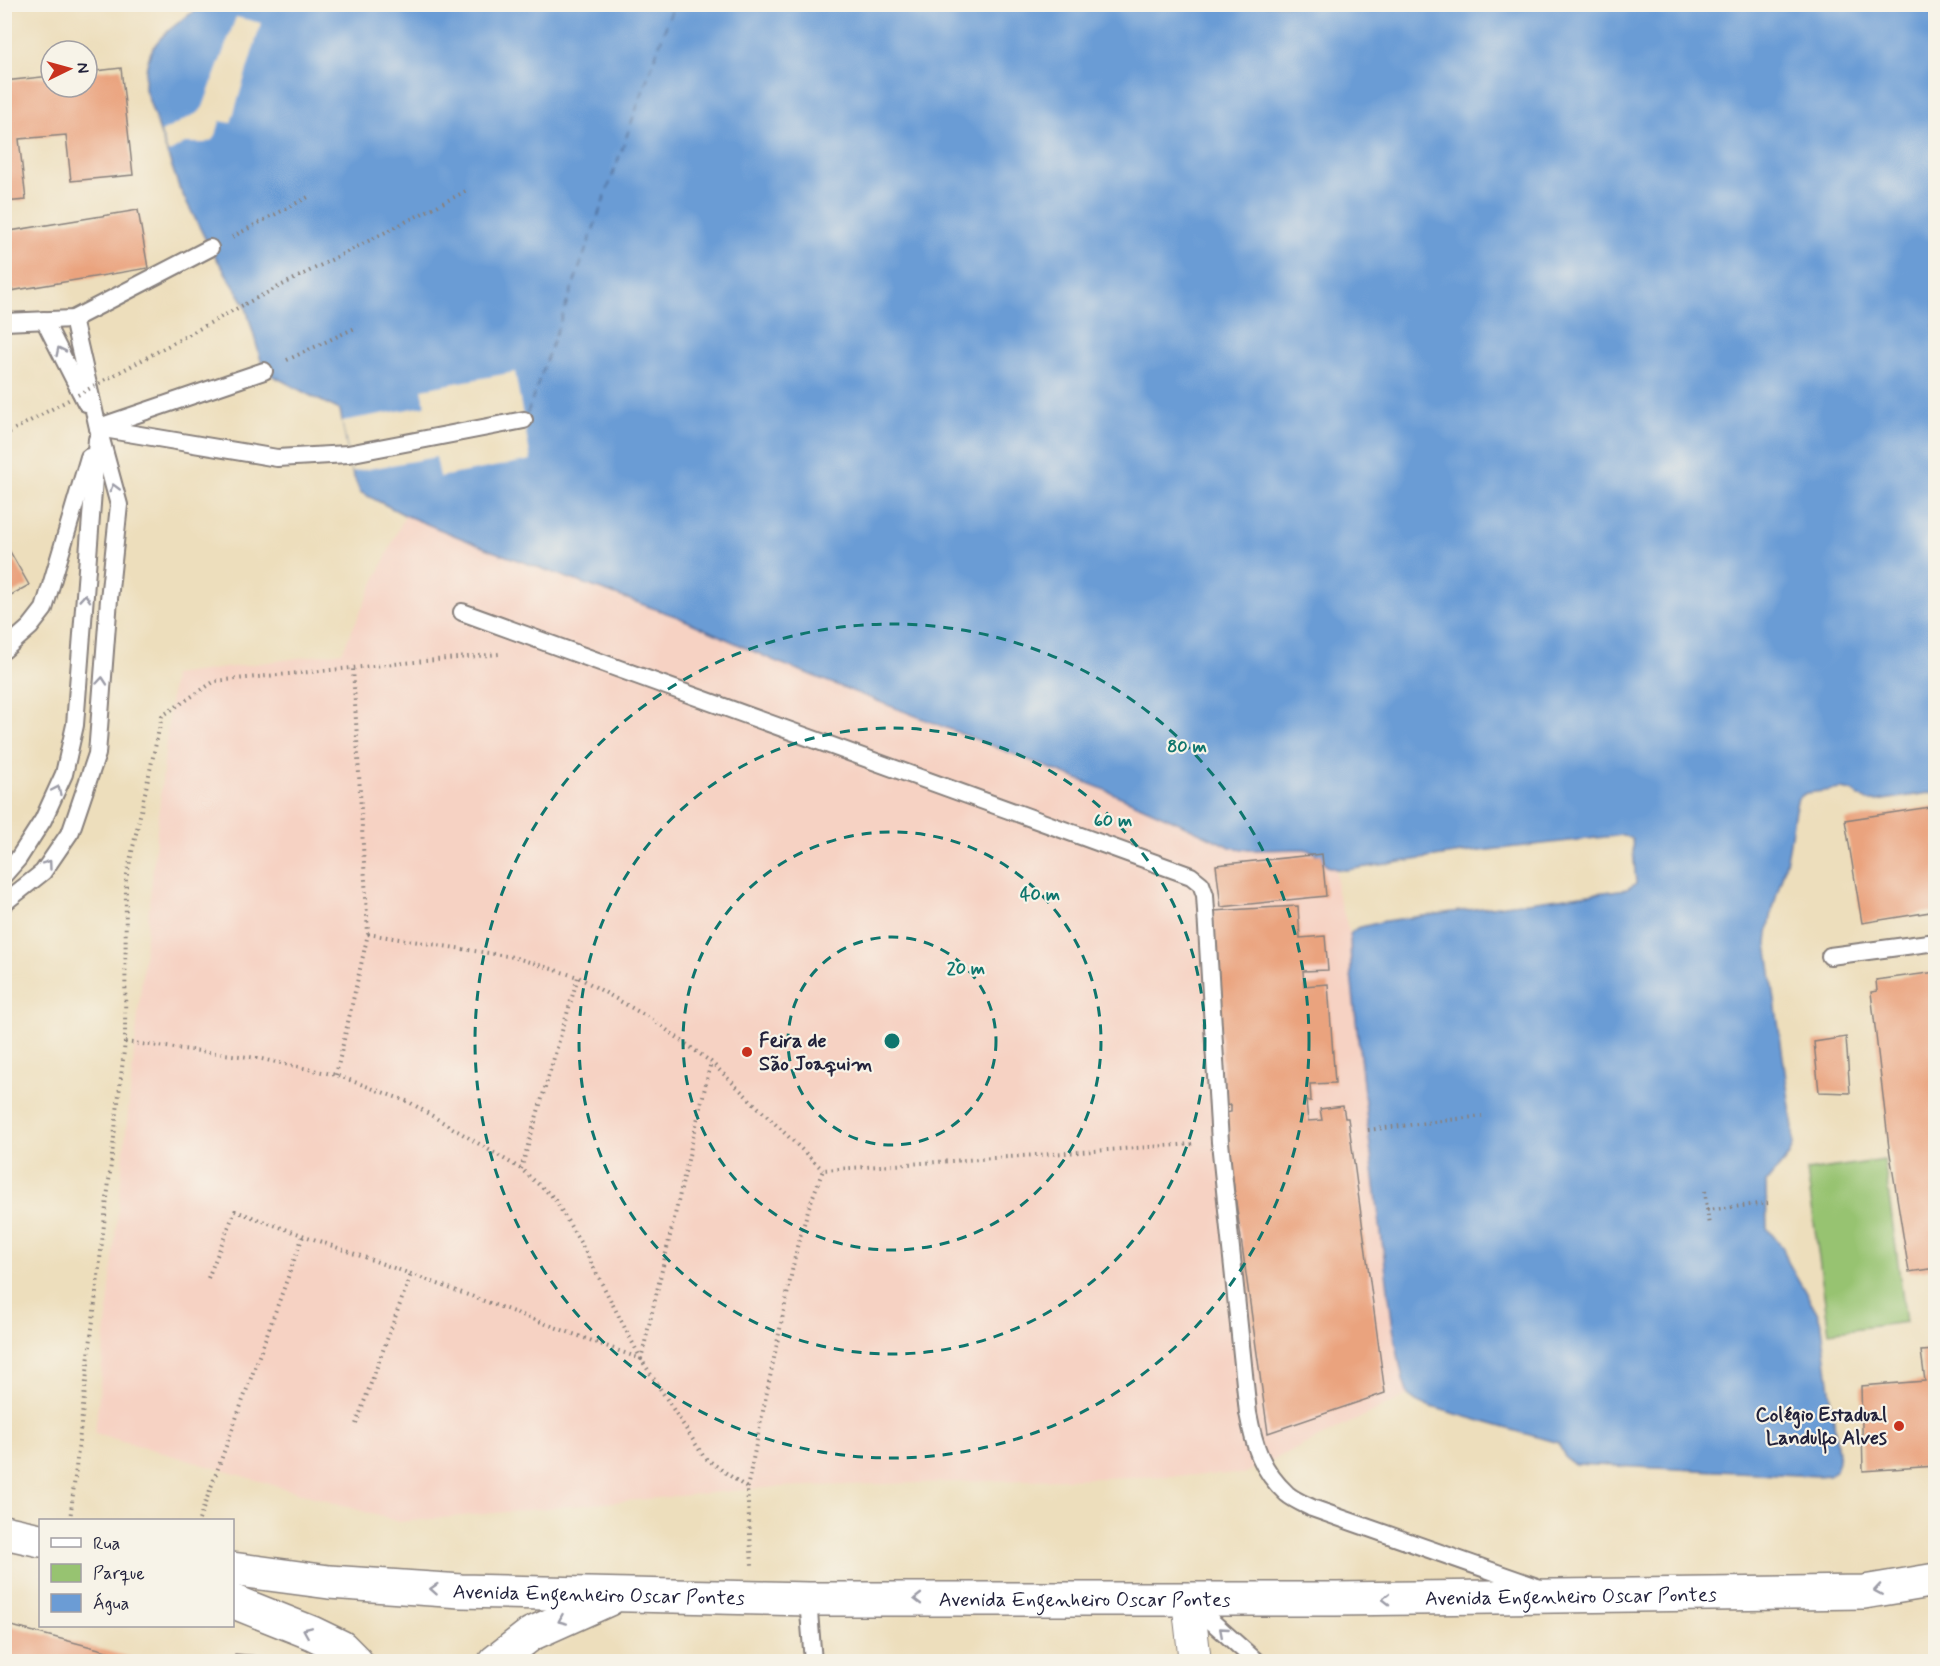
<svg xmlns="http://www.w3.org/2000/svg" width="1940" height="1666" font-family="Mynerve,sans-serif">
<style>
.built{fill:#f6d2c3}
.green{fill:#97c371;stroke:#5c7256;stroke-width:1.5}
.water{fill:#6b9cd5;stroke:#465f88;stroke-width:1.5}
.pier{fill:#eddebc}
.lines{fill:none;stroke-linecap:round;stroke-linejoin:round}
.ferry{stroke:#3f5379;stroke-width:1.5;stroke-dasharray:8 6;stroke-linecap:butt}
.building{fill:#eaa37e}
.service-casing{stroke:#88807c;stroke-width:20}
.minor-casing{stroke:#88807c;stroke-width:34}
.primary-casing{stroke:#88807c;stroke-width:36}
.path{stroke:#88807c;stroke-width:4;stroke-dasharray:1.5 4.5;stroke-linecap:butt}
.service{stroke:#fff;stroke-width:16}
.minor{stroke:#fff;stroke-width:32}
.primary{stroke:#fff;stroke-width:33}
.path-bridge{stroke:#88807c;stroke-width:4;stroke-dasharray:1.5 4.5;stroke-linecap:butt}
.oneway{stroke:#9c9ca7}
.ring{fill:none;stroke:#0f766e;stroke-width:3;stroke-dasharray:10 8}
.poi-dot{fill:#c8321e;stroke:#f7f3e8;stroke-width:2}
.labels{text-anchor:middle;stroke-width:4.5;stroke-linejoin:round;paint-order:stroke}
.poi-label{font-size:20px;font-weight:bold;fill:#22223b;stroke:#f7f3e8;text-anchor:start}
.street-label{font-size:20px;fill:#22223b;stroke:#f7f3e8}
.centre{fill:#0f766e;stroke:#f7f3e8;stroke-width:3}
.ring-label{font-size:18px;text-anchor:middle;font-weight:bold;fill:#0f766e;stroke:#f7f3e8;stroke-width:4.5;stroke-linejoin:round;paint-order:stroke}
</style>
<rect width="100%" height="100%" fill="#f7f3e8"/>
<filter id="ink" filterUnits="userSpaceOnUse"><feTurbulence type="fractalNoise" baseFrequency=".0167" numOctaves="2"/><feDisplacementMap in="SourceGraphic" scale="12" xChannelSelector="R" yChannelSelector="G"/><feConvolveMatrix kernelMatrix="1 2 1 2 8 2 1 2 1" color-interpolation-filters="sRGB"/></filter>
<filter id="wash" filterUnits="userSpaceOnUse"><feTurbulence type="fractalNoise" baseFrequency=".008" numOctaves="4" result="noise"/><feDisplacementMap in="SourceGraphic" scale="24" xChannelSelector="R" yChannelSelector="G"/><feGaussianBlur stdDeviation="1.35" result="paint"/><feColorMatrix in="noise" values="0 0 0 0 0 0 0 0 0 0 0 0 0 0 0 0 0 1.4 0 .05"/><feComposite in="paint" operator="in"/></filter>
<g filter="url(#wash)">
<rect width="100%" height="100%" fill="#eddebc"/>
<!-- built -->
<path class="built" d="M 405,515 L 495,552 L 678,617 L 775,661 L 1103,789 L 1175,821 L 1230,847 L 1249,850 L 1305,849 L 1314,853 L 1327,866 L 1336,869 L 1337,892 L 1350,934 L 1351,974 L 1368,1130 L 1393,1328 L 1403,1380 L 1408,1395 L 1243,1474 L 775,1487 L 399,1522 L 95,1433 L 173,675 L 342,652 Z"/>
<!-- green -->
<path class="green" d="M 1884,1160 L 1906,1322 L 1829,1332 L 1807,1171 Z"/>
<!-- water -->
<path class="water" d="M 203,4 L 1935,5 L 1935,792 L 1877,801 L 1867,801 L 1852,791 L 1842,789 L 1806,793 L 1798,798 C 1792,817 1792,838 1787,858 C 1780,887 1769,914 1767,944 L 1793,1128 L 1793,1145 L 1789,1155 L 1766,1183 L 1767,1228 L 1783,1248 L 1788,1262 L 1817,1312 L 1822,1326 L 1839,1462 L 1836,1470 L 1829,1475 L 1818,1476 L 1575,1464 L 1566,1459 L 1558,1443 L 1442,1410 L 1419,1403 L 1408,1395 L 1403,1380 L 1393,1328 L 1368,1130 L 1351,974 L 1350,934 L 1357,928 L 1385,921 L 1627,889 L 1636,883 L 1632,839 L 1623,835 L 1462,853 L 1346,870 L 1336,869 L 1327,866 L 1315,853 L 1305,849 L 1249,850 L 1230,847 L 1175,821 L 1103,789 L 775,661 L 678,617 L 495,552 L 405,515 L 360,492 L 352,472 L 340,410 L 313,397 L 264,371 L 245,304 L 210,248 L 179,187 L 145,89 C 145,77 146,63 151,52 C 159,33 188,17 203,4 Z"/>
<!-- pier -->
<g class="pier">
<path d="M 236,17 L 261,23 L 231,123 L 220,121 L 216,135 L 212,140 L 205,143 L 185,143 L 168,153 L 161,132 L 199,112 L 203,107 Z"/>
<path d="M 515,372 L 531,460 L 440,477 L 436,457 L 352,472 L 342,421 L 425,406 L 422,389 Z"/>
</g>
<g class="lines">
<!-- ferry -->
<path class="ferry" d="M 527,414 L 674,4"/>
</g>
<g id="blocks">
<!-- building -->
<g class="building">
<path d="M 121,68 L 133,175 L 71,181 L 66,135 L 19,139 L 26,200 L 4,202 L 4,81 L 51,76 L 51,87 L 87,87 L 87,72 Z"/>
<path d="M 138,210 L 148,268 L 4,292 L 4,232 Z"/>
<path d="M 4,541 L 29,585 L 4,599 Z"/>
<path d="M 1936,806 L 1936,911 L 1862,923 L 1845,820 Z"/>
<path d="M 1322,854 L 1326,896 L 1221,907 L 1216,865 Z"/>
<path d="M 1298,906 L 1300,938 L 1325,936 L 1328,970 L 1303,971 L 1304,986 L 1328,984 L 1335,1083 L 1310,1084 L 1311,1101 L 1306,1101 L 1308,1121 L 1322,1120 L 1320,1109 L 1343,1106 L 1345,1118 L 1348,1118 L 1385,1393 L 1268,1433 L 1226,1130 L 1221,1114 L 1231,1112 L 1231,1105 L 1225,1106 L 1213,911 Z"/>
<path d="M 1936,972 L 1936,1268 L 1909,1272 L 1889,1148 L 1871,992 L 1877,991 L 1876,980 Z"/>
<path d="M 1846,1037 L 1850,1093 L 1819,1092 L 1814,1042 Z"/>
<path d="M 1936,1350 L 1936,1466 L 1863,1471 L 1861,1386 L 1925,1381 L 1921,1351 Z"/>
<path d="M 4,1624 L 145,1661 L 145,1662 L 4,1662 Z"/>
<path d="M 235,1654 L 306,1660 L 306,1662 L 234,1662 Z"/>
</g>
</g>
</g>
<g filter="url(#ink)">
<use href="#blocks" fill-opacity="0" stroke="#88807c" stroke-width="1.5"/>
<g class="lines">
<!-- service casing -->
<g class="service-casing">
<g id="service">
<path d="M 44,320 L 86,403"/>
<path d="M 4,322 L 73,319 L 210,248"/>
<path d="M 102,426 L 264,371"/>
<path d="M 98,428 L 277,458 L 348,454 L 524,420"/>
<path d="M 462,612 L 1191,876 L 1201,884 L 1205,895 L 1220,1142 L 1248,1413 C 1254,1445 1261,1470 1287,1494 C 1294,1500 1304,1504 1312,1508 L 1537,1587"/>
<path d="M 4,650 L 30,627 L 44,609 L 89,457"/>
<path d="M 4,875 L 18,859 L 43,820 L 64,774 L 75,725 L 97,439"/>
<path d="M 4,903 L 43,872 L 71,831 L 97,754 L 109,599 L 119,505 L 98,428 L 73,319"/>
<path d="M 1830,956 L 1936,942"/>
<path d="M 808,1599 L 813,1662"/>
<path d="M 1191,1603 L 1257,1662"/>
</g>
</g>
<!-- minor casing -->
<g class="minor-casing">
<path id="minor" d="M 1188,1600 L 1195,1662"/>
</g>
<!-- primary casing -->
<g class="primary-casing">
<g id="primary">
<path d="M 4,1532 L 40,1540"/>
<path id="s1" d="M 232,1569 L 329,1582 L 461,1591 L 808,1599 L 1336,1599 L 1864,1592 L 1936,1580"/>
<path d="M 232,1601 L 312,1633 L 341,1647 L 356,1662"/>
<path d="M 495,1662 L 531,1634 L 609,1599"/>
</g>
</g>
<!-- path -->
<g class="path">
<path d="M 232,237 L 310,196"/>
<path d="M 245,304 L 466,191"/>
<path d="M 287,360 L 355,328"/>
<path d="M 368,934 L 513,957 L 578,977 L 653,1020 L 711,1062 L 823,1170"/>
<path d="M 125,1042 L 257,1058 L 336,1075 L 409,1102 L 521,1169 L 554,1198 L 584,1249 L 641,1359 L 704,1457 L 747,1488 L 752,1565"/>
<path d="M 336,1075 L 368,934 L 353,668"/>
<path d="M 1368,1130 L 1482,1116"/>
<path d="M 521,1169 L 578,977"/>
<path d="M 1705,1191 L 1709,1226"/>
<path d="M 1707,1210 L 1768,1203"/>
<path d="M 208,1278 L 235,1211 L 411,1274 L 641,1359 L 711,1062"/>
<path d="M 356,1424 L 411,1274"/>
<path d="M 747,1488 L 797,1247 L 809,1207 L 823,1170 L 1193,1144"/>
<path d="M 70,1520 L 125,1042 L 126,879 L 162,716 L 215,681 L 499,654"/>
<path d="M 199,1520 L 303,1236"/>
</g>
<!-- service -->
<use href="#service" class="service"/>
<!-- minor -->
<use href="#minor" class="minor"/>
<!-- primary -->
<use href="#primary" class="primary"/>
<!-- path-bridge -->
<path class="path-bridge" d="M 4,435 L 245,304"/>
</g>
<!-- one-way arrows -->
<defs><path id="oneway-chevron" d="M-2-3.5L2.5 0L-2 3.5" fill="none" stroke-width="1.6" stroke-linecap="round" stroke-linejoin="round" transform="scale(1.5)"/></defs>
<g class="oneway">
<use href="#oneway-chevron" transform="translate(60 351) rotate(-116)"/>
<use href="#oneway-chevron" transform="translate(114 488) rotate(-105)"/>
<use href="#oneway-chevron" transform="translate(85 598) rotate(-86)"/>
<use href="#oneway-chevron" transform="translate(102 681) rotate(-85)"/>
<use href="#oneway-chevron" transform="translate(57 790) rotate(-65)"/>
<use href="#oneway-chevron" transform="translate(48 864) rotate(-54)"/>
<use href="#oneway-chevron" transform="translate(434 1589) rotate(-176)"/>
<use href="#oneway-chevron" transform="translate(1878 1590) rotate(171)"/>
<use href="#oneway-chevron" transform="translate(918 1599) rotate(-180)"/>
<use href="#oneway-chevron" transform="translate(1386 1599) rotate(179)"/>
<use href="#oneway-chevron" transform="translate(562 1620) rotate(156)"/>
<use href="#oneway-chevron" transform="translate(307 1631) rotate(-157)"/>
<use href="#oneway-chevron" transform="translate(1223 1631) rotate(-139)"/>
</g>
</g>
<!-- distance rings -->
<g class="ring">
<circle cx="892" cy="1041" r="104"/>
<circle cx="892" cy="1041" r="209"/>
<circle cx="892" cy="1041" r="313"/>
<circle cx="892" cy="1041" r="417"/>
</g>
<!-- markers -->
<g class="poi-dot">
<circle cx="747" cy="1052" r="6"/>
<circle cx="1899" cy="1426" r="6"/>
</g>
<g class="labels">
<!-- poi labels -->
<g class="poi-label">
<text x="759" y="1047">Feira de<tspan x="759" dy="23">São Joaquim</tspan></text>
<text x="1887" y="1421" text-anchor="end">Colégio Estadual<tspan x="1887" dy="23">Landulfo Alves</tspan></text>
</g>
<!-- street labels -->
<g class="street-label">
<text dy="7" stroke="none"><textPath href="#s1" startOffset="368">Avenida Engenheiro Oscar Pontes</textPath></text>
<text dy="7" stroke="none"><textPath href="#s1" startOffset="1340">Avenida Engenheiro Oscar Pontes</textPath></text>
<text dy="7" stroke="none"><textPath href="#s1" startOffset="854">Avenida Engenheiro Oscar Pontes</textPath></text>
</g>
</g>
<circle cx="892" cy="1041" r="9" class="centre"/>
<g class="ring-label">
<text x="1187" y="752">80 m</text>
<text x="1113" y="826">60 m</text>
<text x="1040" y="900">40 m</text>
<text x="966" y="974">20 m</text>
</g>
<!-- margin -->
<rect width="1940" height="1666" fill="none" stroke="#f7f3e8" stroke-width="24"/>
<!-- legend -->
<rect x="39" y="1519" width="195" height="108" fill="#f7f3e8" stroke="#a29fa3" stroke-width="1.5"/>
<rect x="51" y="1538" width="30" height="9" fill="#ffffff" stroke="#a29fa3" stroke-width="1.5"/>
<text x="93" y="1549" font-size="18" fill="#22223b">Rua</text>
<rect x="51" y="1564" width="30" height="18" fill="#97c371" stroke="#a29fa3" stroke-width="1.5"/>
<text x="93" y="1579" font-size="18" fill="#22223b">Parque</text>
<rect x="51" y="1594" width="30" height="18" fill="#6b9cd5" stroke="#a29fa3" stroke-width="1.5"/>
<text x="93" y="1609" font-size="18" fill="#22223b">Água</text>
<!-- north arrow -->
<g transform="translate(69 69) rotate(85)"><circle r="28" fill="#f7f3e8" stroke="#a29fa3" stroke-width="1.5"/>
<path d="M0-4.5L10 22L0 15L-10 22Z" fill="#c8321e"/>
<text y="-9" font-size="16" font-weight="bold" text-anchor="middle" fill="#22223b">N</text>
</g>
</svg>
